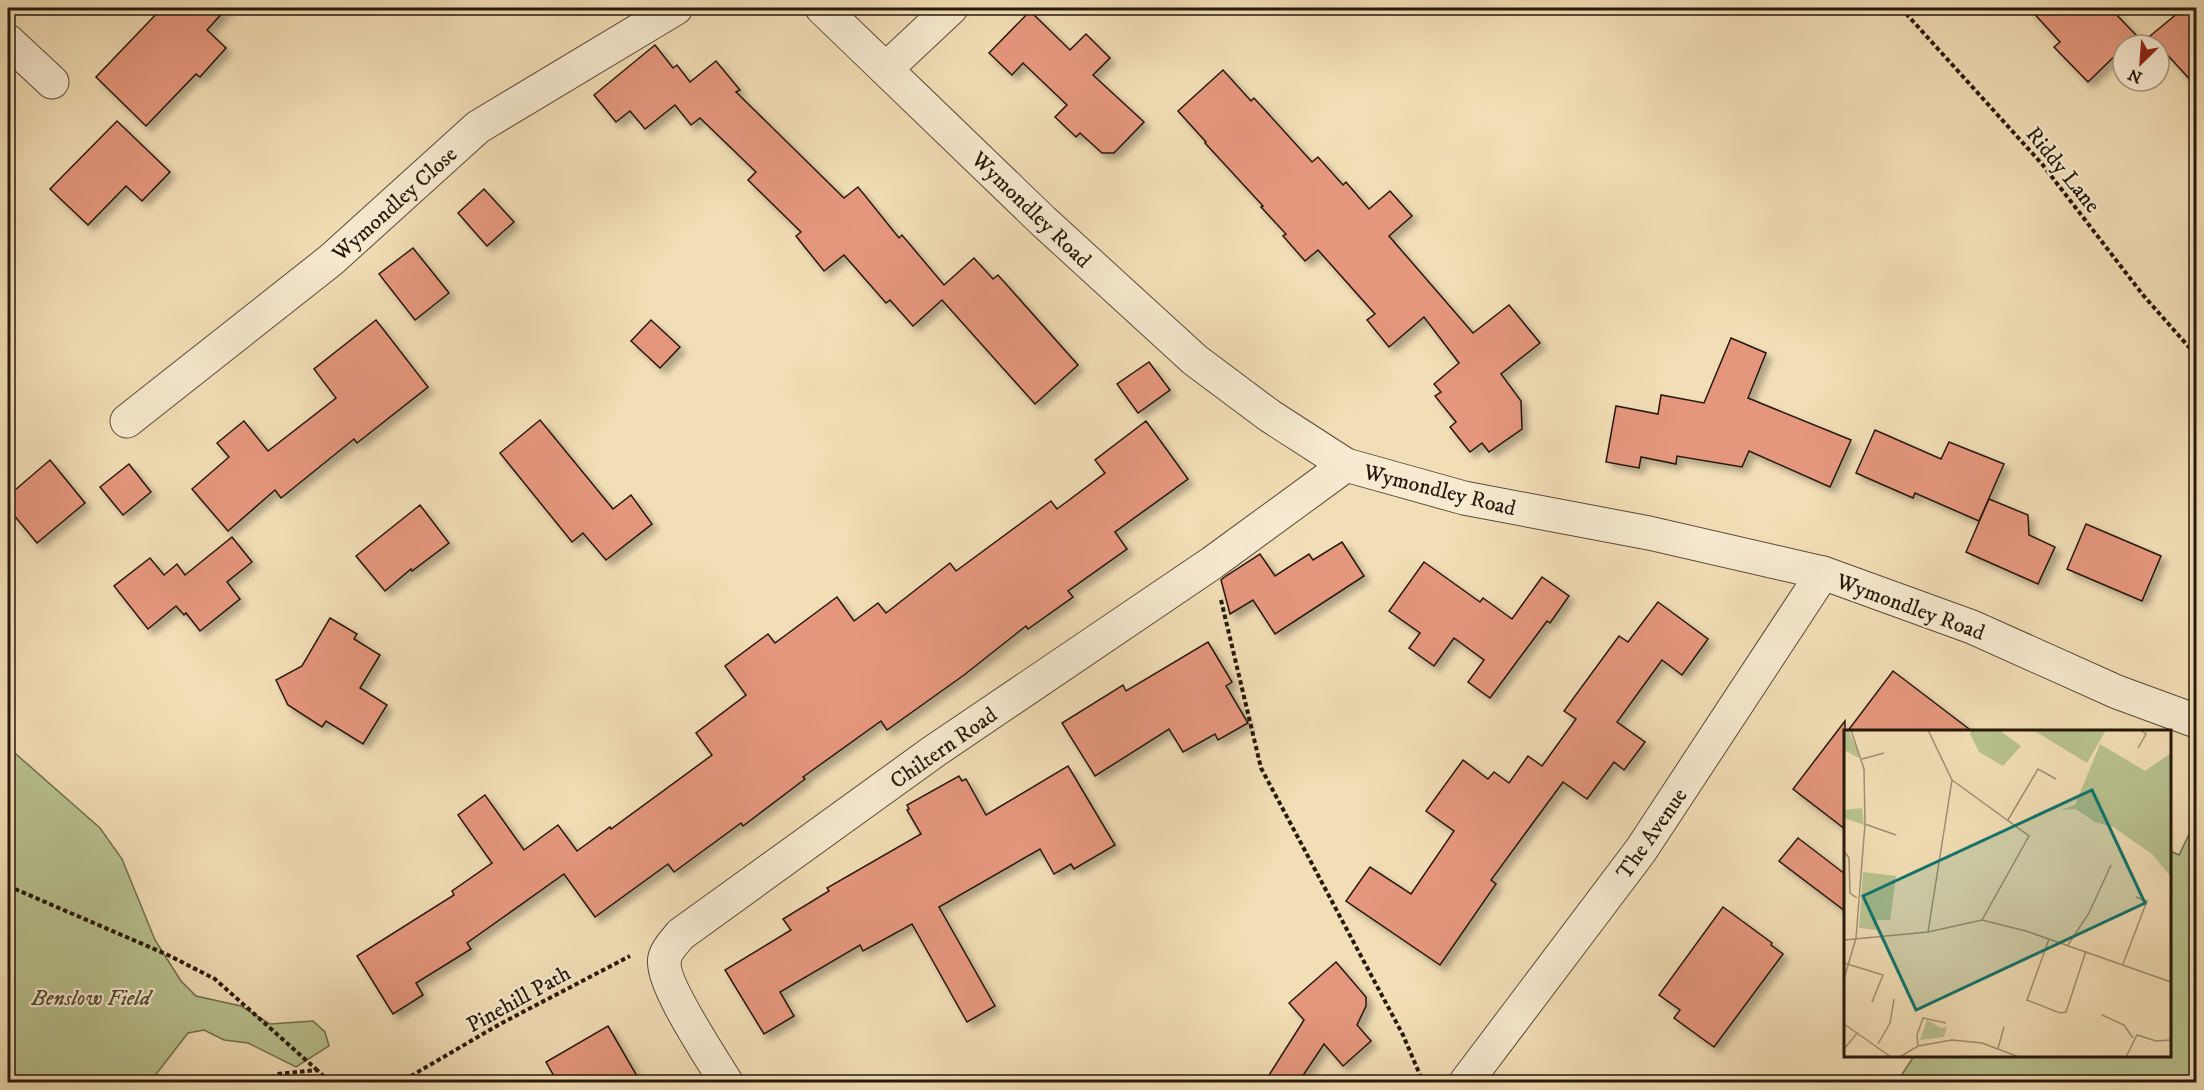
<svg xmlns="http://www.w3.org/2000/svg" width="2204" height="1090" font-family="'IM FELL DW Pica',serif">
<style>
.green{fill:#b8c290;stroke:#706e4e;stroke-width:1.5}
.building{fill:#e5977d;stroke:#27190b;stroke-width:1.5;filter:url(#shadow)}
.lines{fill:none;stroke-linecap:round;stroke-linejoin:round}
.minor-casing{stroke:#5a4a36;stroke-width:35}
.tertiary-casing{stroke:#5a4a36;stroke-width:35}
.path{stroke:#27190b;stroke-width:4;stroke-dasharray:4.5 3;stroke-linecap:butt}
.minor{stroke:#f7ead0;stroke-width:33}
.tertiary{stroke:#f7ead0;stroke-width:33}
.labels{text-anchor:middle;stroke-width:4.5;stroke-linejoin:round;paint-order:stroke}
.street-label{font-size:22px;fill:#27190b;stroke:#f7ead0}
.park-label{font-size:22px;font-style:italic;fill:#524c33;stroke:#f7ead0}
.inset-road{fill:none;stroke:#a18f72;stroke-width:1.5}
.view{fill:#0f766e;fill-opacity:0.15;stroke:#0f766e;stroke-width:3}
.inset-edge{fill:none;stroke:#27190b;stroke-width:3}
</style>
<defs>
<filter id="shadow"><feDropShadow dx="5.5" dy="5.5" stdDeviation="3" flood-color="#0004"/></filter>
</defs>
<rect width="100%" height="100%" fill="#f2deb6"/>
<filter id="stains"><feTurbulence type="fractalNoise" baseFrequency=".00333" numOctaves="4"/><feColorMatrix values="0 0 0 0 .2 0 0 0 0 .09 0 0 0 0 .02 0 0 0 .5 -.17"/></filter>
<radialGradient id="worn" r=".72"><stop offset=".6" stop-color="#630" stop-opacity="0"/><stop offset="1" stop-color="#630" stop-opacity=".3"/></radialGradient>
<!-- green -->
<g class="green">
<path d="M 8,747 L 100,828 L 122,859 L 155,940 L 181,981 L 196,996 L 241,1006 L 270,1024 L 313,1021 L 325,1032 L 329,1046 L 296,1067 L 248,1043 L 224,1040 L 204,1030 L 188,1033 L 150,1082 L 8,1082 Z"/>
<path d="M 2196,820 L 2196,1082 L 1897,1082 L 1914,1056 L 2170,1056 L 2170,851 L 2179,855 Z"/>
</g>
<!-- building -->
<g class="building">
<path d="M 162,8 L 227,8 L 207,30 L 226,48 L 200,77 L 196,74 L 146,126 L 96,77 Z"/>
<path d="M 2029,8 L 2110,8 L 2136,35 L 2126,45 L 2123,45 L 2123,48 L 2088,82 L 2054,47 L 2060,42 Z"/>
<path d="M 2184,8 L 2196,8 L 2196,86 L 2150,36 Z"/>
<path d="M 1030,11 L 1070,50 L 1086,34 L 1110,58 L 1093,75 L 1144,122 L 1114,153 L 1102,153 L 1080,133 L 1076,137 L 1055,117 L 1067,105 L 1023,63 L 1012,75 L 989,53 Z"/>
<path d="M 655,45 L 673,68 L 677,65 L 690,82 L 716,61 L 740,90 L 736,92 L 844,198 L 858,187 L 899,238 L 902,235 L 944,285 L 974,258 L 993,279 L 998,275 L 1078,365 L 1035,404 L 942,300 L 913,326 L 890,300 L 886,303 L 844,255 L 824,271 L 796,236 L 801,232 L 748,180 L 756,172 L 700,118 L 691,125 L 675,105 L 645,129 L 630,111 L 616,122 L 594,95 Z"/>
<path d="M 1223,70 L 1251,101 L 1254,98 L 1312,162 L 1318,157 L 1343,185 L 1346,182 L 1369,209 L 1390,191 L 1412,216 L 1389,236 L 1473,333 L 1509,305 L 1540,343 L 1501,374 L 1521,401 L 1522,429 L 1489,452 L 1482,443 L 1470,452 L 1450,427 L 1456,422 L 1435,396 L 1441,392 L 1434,384 L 1459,363 L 1424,317 L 1389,347 L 1367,320 L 1375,314 L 1318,250 L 1305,261 L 1283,236 L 1286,234 L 1261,207 L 1263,206 L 1205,143 L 1206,142 L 1178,111 Z"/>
<path d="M 117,121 L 170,172 L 142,201 L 126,186 L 88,225 L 50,189 Z"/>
<path d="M 484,189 L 514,222 L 487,246 L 458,213 Z"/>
<path d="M 413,248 L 449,293 L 415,320 L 379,274 Z"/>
<path d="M 376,320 L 428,387 L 357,443 L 354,439 L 281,498 L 275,490 L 228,531 L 192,489 L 229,457 L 217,443 L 244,421 L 268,451 L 336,398 L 314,369 Z"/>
<path d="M 651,320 L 680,347 L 660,368 L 631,341 Z"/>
<path d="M 1731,338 L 1766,353 L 1748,398 L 1851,440 L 1830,487 L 1749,451 L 1742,467 L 1677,456 L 1676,464 L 1641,457 L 1639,468 L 1606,462 L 1616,406 L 1658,414 L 1661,395 L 1704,403 Z"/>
<path d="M 1149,362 L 1170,390 L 1138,413 L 1117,384 Z"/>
<path d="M 540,420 L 613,509 L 631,495 L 652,524 L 606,560 L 583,533 L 572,542 L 500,453 Z"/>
<path d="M 1146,421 L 1188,479 L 1115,532 L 1127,549 L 1068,591 L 1073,597 L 1028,629 L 1026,626 L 964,675 L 887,730 L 881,721 L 803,777 L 805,779 L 743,826 L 741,823 L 674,872 L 668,864 L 595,917 L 564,874 L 467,943 L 471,949 L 416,983 L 423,995 L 393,1014 L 357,956 L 454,895 L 452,891 L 492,863 L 458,815 L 485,795 L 524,850 L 558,825 L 577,851 L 610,827 L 611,829 L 712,755 L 696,733 L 746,695 L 725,666 L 768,634 L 775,643 L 837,597 L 854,621 L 878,603 L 886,613 L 950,563 L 956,571 L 1051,501 L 1057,509 L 1105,473 L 1095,460 Z"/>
<path d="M 1875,430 L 1941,459 L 1949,442 L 2004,464 L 1979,521 L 1915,493 L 1913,498 L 1856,473 Z"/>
<path d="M 50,460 L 85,503 L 37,543 L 8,508 L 8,496 Z"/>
<path d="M 129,464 L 151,492 L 123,515 L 100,487 Z"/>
<path d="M 1989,499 L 2028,515 L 2029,535 L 2055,547 L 2038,584 L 1966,552 Z"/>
<path d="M 420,505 L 449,543 L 412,571 L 411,569 L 385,591 L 356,556 Z"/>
<path d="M 2086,524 L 2161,556 L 2142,601 L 2067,569 Z"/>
<path d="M 232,537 L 252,562 L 227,582 L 240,599 L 200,631 L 186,613 L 184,615 L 176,606 L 148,629 L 114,586 L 150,558 L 164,575 L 177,564 L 185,575 Z"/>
<path d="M 1342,542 L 1364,576 L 1275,634 L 1253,600 L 1230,614 L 1221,580 L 1226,576 L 1260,554 L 1275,576 L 1309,554 L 1313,560 Z"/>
<path d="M 1424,562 L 1480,602 L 1483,598 L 1512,619 L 1542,577 L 1569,596 L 1550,623 L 1547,621 L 1490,698 L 1468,682 L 1484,660 L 1454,638 L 1434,666 L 1409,648 L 1420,633 L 1389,611 Z"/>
<path d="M 1658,602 L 1708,639 L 1682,675 L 1662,660 L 1617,722 L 1645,742 L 1624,770 L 1614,762 L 1587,799 L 1563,782 L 1491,880 L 1496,884 L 1440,965 L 1346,901 L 1370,867 L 1411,894 L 1454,831 L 1426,811 L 1463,760 L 1488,779 L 1494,772 L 1509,783 L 1528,756 L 1542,766 L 1576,719 L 1564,711 L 1619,636 L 1628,642 Z"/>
<path d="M 330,618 L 357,634 L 354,639 L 380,655 L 360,688 L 387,705 L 363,744 L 326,721 L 322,727 L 288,705 L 276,680 L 302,666 Z"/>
<path d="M 1208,642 L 1232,682 L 1226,686 L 1248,723 L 1218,740 L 1215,734 L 1183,752 L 1169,729 L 1095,776 L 1062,723 L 1123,685 L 1126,691 Z"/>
<path d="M 1893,671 L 1973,732 L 1847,732 Z"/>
<path d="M 1845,721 L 1845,829 L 1793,789 Z"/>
<path d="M 1068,766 L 1115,845 L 1074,869 L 1071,864 L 1054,874 L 1040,849 L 939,907 L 995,1006 L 967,1022 L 912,924 L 863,951 L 860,945 L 780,992 L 794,1016 L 764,1034 L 725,970 L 791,930 L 783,919 L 829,891 L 827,888 L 921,834 L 907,810 L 909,809 L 907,805 L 959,776 L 962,781 L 966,779 L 986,815 Z"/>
<path d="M 1798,838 L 1845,874 L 1845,911 L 1779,861 Z"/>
<path d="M 1723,907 L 1772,943 L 1771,945 L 1783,954 L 1714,1047 L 1674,1018 L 1680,1010 L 1659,995 Z"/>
<path d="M 1336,962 L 1366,997 L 1366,1006 L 1357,1025 L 1371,1041 L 1343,1066 L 1324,1044 L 1298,1083 L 1264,1083 L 1304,1020 L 1289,1003 Z"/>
<path d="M 608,1026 L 641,1083 L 558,1083 L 546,1062 Z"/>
</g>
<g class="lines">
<!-- minor casing -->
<g class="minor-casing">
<g id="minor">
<path d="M 8,41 L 52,82"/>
<path d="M 886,69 L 951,8"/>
<path d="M 127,421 L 331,260 L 478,127 L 676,8"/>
<path d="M 726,1082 C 713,1060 658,980 665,957 C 667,949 676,940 681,934 L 933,752 L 1212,563 L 1346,465"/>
<path d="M 1466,1082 L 1641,850 L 1823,573"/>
</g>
</g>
<!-- tertiary casing -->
<g class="tertiary-casing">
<path id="tertiary" d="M 822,8 L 1043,221 L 1195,360 L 1270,416 L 1346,465 L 1464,498 L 1649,533 L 1823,573 L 1972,627 L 2117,692 L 2196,721"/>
</g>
<!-- path -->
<g class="path">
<path d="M 1901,8 L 2042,164 L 2143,295 L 2196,355"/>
<path d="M 1221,600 L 1261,768 L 1403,1035 L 1423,1082"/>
<path d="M 8,886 L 168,955 L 215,979 L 317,1070"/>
<path d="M 265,1082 L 277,1074 L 317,1070 L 330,1082"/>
<path d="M 389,1082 L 411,1076 L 500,1024 L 630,956"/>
</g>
<!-- minor -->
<use href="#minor" class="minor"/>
<!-- tertiary -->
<use href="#tertiary" class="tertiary"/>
</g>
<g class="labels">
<!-- street labels -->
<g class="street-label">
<text transform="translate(2064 169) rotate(51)" y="8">Riddy Lane</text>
<text transform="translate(394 203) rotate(-42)" y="8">Wymondley Close</text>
<text transform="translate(1032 209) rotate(44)" y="8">Wymondley Road</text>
<text transform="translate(1440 489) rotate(14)" y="8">Wymondley Road</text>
<text transform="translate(1911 606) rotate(20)" y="8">Wymondley Road</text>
<text transform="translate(943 747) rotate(-35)" y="8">Chiltern Road</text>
<text transform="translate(1651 833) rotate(-55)" y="8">The Avenue</text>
<text transform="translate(518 998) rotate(-29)" y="8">Pinehill Path</text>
</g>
<!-- park labels -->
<g class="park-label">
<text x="91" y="1005">Benslow Field</text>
</g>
</g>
<!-- overview -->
<g transform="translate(1844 730)">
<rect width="327" height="327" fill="#f2deb6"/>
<path d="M 4,0 L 13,18 L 15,28 L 0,20 L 0,1 ZM 128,0 L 155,0 L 177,16 L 159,36 L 135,22 L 126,4 ZM 189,0 L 262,0 L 243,33 ZM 256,14 L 301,41 L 327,23 L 327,147 L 308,124 L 269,97 L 251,92 L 232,79 L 216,80 L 231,75 ZM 18,78 L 20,95 L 0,88 L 0,80 ZM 19,142 L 52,146 L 46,190 L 33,190 L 33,200 L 15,198 ZM 83,290 L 97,298 L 103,297 L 100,307 L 76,310 Z" fill="#b8c290"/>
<path class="inset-road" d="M 294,18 L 302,4 L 296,0M 18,29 L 40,23M 108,50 L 185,106 L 138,190M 164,90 L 194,39 L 212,49M 21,94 L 52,105M 0,121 L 5,128 L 6,163 L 13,168M 84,202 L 108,50 L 84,0M 205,209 L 183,270 L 216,283 L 222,282 L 242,221M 0,210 L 84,202 L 138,190 L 182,201 L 327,252M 224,215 L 245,183 L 267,135M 0,233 L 39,245 L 28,272M 279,234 L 303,171 L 292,167M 0,249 L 12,208 L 21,94 L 20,39 L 7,0M 258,285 L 280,295 L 289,308M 0,294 L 47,327M 34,314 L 46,293 L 50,269M 74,316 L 73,305 L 79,288 L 102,293M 154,318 L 160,297M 0,319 L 14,302M 56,327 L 74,316 L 108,310 L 138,313 L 175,327M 282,327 L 293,305 L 312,311 L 327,310"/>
<path class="view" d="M 248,60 L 301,173 L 72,280 L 19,166 Z"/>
<rect width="327" height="327" class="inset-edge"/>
</g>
<!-- margin -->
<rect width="2204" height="1090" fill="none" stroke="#f2deb6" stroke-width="30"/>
<rect x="9" y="9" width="2186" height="1072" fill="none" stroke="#27190b" stroke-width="3"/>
<rect x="15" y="15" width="2174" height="1060" fill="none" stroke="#27190b" stroke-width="1.5"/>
<!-- north arrow -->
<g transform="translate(2141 63) rotate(205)"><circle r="28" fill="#f7ead0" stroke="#a49681" stroke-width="1.5"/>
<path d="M0-4.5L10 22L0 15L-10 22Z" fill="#8f2418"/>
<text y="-9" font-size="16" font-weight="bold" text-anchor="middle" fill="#27190b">N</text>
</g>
<rect width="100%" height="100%" filter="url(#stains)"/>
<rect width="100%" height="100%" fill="url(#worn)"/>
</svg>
